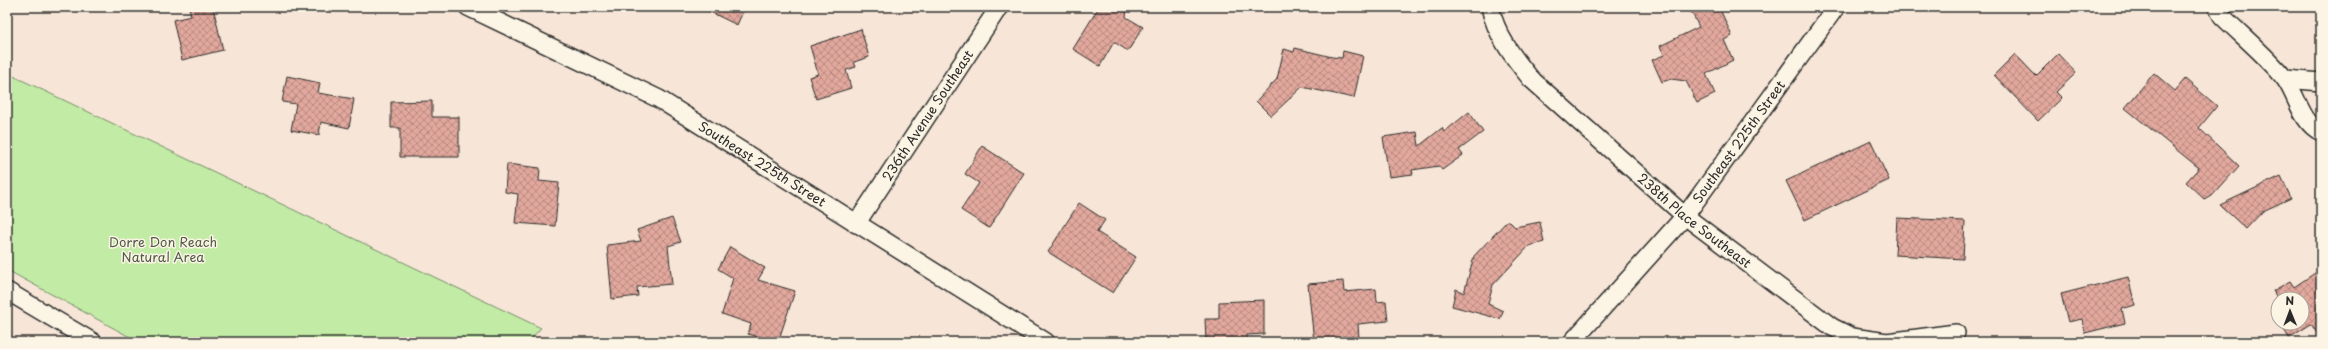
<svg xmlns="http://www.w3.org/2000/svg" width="2328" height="349" font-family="'Playpen Sans',sans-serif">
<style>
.park{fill:#c2eba6;stroke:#768b68}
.building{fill:url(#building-cross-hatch);stroke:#2b2b2b}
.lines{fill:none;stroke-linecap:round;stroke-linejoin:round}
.minor-casing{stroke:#2b2b2b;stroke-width:20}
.minor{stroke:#fcf5e5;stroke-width:17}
.labels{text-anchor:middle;stroke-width:3;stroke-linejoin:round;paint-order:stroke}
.street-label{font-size:13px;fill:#2b2b2b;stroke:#fcf5e5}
.park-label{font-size:13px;fill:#515b4a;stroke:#fcf5e5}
</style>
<defs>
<pattern id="building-cross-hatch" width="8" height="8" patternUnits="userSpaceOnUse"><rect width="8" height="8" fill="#e2a89d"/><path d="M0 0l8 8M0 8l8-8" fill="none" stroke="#b78980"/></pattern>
</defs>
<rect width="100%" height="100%" fill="#f7e6d7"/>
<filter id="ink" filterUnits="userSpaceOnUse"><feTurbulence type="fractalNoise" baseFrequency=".025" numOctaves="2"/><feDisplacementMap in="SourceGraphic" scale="8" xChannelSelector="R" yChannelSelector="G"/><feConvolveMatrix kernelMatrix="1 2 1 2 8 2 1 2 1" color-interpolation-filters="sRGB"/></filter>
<g filter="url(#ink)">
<!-- park -->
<path class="park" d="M 7,73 L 541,328 L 528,342 L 139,342 L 7,270 Z"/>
<!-- building -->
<g class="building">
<path d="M 189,7 L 213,7 L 223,50 L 182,60 L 173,20 L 191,16 Z"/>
<path d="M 700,7 L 745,7 L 737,25 Z"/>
<path d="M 1099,7 L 1127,7 L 1126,17 L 1143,27 L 1128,51 L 1114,42 L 1100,66 L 1073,49 Z"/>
<path d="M 1689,7 L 1719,7 L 1732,36 L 1724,40 L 1733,60 L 1706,74 L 1715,94 L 1697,103 L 1686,81 L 1671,79 L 1662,82 L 1652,60 L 1664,55 L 1660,46 L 1699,27 Z"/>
<path d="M 861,29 L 869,57 L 854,62 L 856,67 L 846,70 L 851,88 L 816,99 L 809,77 L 818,74 L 810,46 Z"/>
<path d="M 1295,48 L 1332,57 L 1342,58 L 1343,51 L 1363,56 L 1354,98 L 1302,87 L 1271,116 L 1256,101 L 1277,79 L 1284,49 L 1294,52 Z"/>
<path d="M 2015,54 L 2036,76 L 2058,54 L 2076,73 L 2056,92 L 2062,98 L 2038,121 L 1994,75 Z"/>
<path d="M 2154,73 L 2175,91 L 2185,79 L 2217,106 L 2199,128 L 2239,166 L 2212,196 L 2205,200 L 2186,182 L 2199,168 L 2125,108 Z"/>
<path d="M 287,76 L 320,83 L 318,93 L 354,99 L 349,128 L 321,122 L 319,135 L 291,130 L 296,104 L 282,102 Z"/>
<path d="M 432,101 L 432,117 L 459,117 L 459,157 L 400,157 L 400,128 L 391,128 L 391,102 Z"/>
<path d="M 1469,112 L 1483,132 L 1459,150 L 1463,155 L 1442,170 L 1439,166 L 1412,170 L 1413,174 L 1389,177 L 1383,137 L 1417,132 L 1419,146 L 1442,128 L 1444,132 Z"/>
<path d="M 1871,141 L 1889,180 L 1805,220 L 1786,181 Z"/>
<path d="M 982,146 L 1024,173 L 989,228 L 961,210 L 979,183 L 965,174 Z"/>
<path d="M 507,164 L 540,168 L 539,181 L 559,183 L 555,226 L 515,223 L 518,194 L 505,192 Z"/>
<path d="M 2281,176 L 2291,198 L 2263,211 L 2246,229 L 2220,205 Z"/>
<path d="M 1079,203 L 1105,220 L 1097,232 L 1136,257 L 1113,293 L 1048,252 Z"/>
<path d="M 672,218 L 681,242 L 668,246 L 672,284 L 637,287 L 638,296 L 612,299 L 607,245 L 641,241 L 637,230 Z"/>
<path d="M 1897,218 L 1965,221 L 1963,259 L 1895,255 Z"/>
<path d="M 1508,220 L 1515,227 L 1540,222 L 1544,242 L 1529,246 L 1493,285 L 1488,304 L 1503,311 L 1500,319 L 1452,306 L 1456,289 L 1464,293 L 1474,256 Z"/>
<path d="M 730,247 L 765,268 L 758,280 L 795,291 L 778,342 L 748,334 L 751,324 L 722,314 L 733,278 L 718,269 Z"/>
<path d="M 2321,269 L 2321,339 L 2311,324 L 2289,338 L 2280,323 L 2302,323 L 2302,299 L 2278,299 L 2273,291 L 2290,281 L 2294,287 Z"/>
<path d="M 2128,277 L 2135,305 L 2122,309 L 2125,323 L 2085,333 L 2082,319 L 2068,322 L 2061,294 Z"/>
<path d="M 1343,281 L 1344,292 L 1376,289 L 1377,302 L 1386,301 L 1388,321 L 1358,324 L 1359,338 L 1314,342 L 1308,284 Z"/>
<path d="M 1264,300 L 1264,334 L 1247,335 L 1247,342 L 1206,342 L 1205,319 L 1219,319 L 1219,302 Z"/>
</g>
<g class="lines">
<!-- minor casing -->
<g class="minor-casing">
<g id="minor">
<path id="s1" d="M 468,7 L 659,99 L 1046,342"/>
<path id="s2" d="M 1490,7 C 1496,35 1513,57 1531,79 L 1685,216 L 1832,327 L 1852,337 L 1887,342 L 1956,333"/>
<path d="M 2217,7 L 2222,16 C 2241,35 2270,59 2285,79 C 2297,95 2301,123 2321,132"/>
<path d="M 2286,79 L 2321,82"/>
<path id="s3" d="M 856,224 L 999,7"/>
<path d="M 7,291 L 93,342"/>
<path id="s4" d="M 1572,342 L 1685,216 L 1836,7"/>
</g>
</g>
<!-- minor -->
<use href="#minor" class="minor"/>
</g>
</g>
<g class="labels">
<!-- street labels -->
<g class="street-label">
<text dy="5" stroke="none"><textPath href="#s3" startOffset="130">236th Avenue Southeast</textPath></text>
<text dy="5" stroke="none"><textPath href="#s4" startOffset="261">Southeast 225th Street</textPath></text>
<text dy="5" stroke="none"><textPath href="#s1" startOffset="334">Southeast 225th Street</textPath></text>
<text dy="5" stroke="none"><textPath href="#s2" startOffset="300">238th Place Southeast</textPath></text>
</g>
<!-- park labels -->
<g class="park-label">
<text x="163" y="247">Dorre Don Reach<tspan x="163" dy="15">Natural Area</tspan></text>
</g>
</g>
<!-- margin -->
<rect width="2328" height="349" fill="none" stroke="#fcf5e5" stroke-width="24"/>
<rect x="12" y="12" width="2304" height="325" fill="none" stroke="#2b2b2b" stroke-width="1.5" filter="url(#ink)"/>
<!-- north arrow -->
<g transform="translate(2290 311) rotate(359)"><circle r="19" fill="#fcf5e5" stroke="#a8a49b"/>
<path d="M0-3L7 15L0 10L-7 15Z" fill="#2b2b2b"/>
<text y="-6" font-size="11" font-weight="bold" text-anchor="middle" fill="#2b2b2b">N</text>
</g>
</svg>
